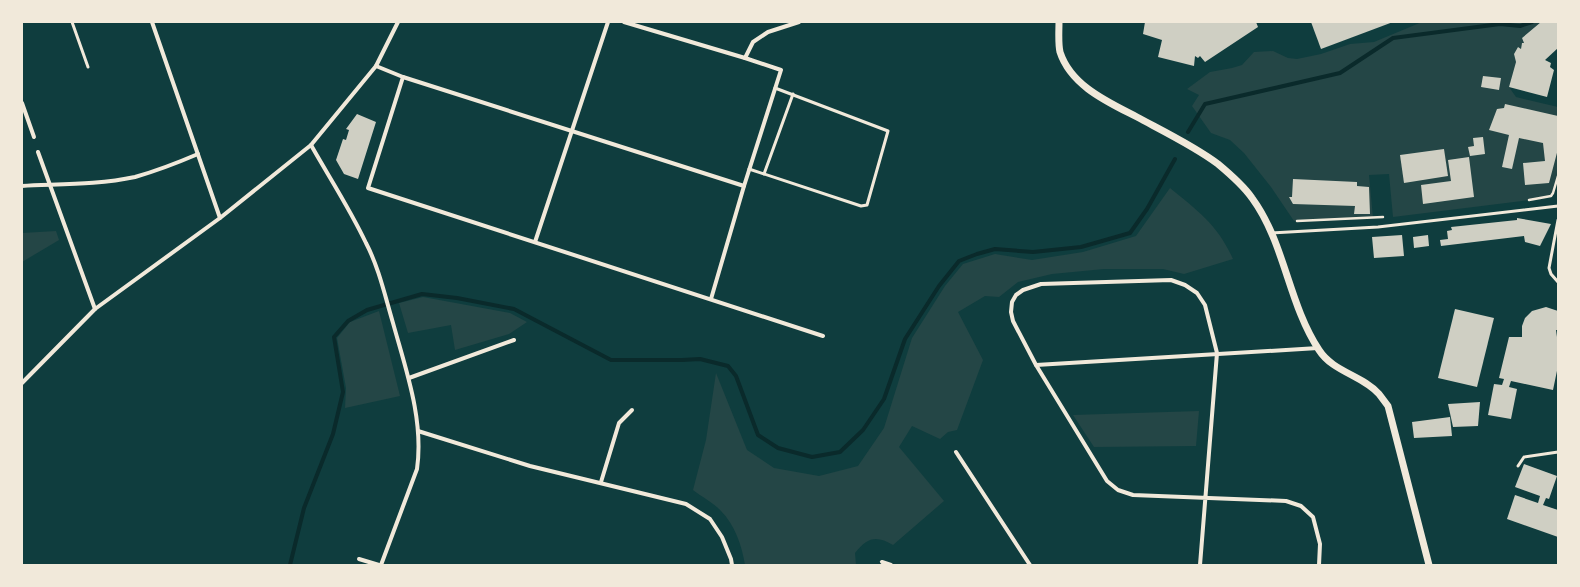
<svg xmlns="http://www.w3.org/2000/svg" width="1580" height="587" font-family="Mulish,sans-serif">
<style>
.green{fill:#244646}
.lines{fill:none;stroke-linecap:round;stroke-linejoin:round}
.stream{stroke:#0a2a2b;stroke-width:4}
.building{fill:#cfcfc3}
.path{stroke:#f1e9da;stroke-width:2.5}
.service{stroke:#f1e9da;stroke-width:3}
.minor{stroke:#f1e9da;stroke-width:4}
.tertiary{stroke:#f1e9da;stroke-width:7}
</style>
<rect width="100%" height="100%" fill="#0f3d3e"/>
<!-- green -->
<g class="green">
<path d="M 1422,22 L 1541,22 L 1522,38 L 1524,43 L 1522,43 L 1521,49 L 1518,47 L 1514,54 L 1516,62 L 1509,87 L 1516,97 L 1558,107 C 1558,135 1564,170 1551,196 L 1539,199 L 1393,217 L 1389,174 L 1369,175 L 1373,218 L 1294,221 L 1271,187 L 1244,153 L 1230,140 L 1211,133 L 1192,106 L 1199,95 L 1187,89 L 1210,72 L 1232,68 L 1242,65 L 1254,52 L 1273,51 L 1288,58 L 1297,59 L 1321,54 L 1350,44 L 1374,42 Z"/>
<path d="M 1170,188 C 1199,212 1217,224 1233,259 L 1184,274 L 1163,269 L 1104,269 L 1052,274 L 1018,282 L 999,297 L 985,296 L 958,312 L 983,360 L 957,430 L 948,432 L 940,439 L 912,426 L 899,447 L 944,501 L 893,545 C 877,535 867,537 855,553 L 856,565 L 745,565 C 742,546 735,525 721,511 C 714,503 702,497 693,490 L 706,440 L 716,373 L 747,450 L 774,468 L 819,476 L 858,466 L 884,428 L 912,338 L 945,286 L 963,264 L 995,254 L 1032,260 L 1083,252 L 1136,236 Z"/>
<path d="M 56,231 L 59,240 L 22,262 L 22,233 Z"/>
<path d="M 423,297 L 510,313 L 527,322 L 509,334 L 455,350 L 451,325 L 408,333 L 399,303 Z"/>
<path d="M 379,311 L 400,396 L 345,408 L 346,388 L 337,338 L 350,322 Z"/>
<path d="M 1199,411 L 1196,446 L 1094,447 L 1073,415 Z"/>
</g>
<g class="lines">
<!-- stream -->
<g class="stream">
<path d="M 1188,132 L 1205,104 L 1340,73 L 1393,38 L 1500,24 L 1520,26 L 1532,22"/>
<path d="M 290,565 L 304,508 L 333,434 L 343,392 L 334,337 L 348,321 L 367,310 L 422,294 L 457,298 L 514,309 L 611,360 L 682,360 L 700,359 L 728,366 L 736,376 L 758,435 L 778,448 L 812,457 L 840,452 L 863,430 L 884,399 L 905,339 L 939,286 L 959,261 L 977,254 L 995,249 L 1033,252 L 1081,247 L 1130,233 L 1147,209 L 1175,159"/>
</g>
</g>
<!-- building -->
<g class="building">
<path d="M 1145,22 L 1256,22 L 1258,27 L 1205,62 L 1200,56 L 1198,58 L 1195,56 L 1194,66 L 1158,57 L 1162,40 L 1143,34 Z"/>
<path d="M 1311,22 L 1393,22 L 1321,49 Z"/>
<path d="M 1541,22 L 1558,22 L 1558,48 L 1545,60 L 1551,63 L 1550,67 L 1554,70 L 1547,97 L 1509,87 L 1516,62 L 1514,54 L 1518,47 L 1521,49 L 1522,43 L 1524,43 L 1522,38 Z"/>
<path d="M 1483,76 L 1501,78 L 1499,90 L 1481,87 Z"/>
<path d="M 1505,104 L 1558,116 L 1558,149 L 1549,183 L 1525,185 L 1523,163 L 1545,161 L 1543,143 L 1519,138 L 1512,169 L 1502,167 L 1509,135 L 1489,130 L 1497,109 L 1504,108 Z"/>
<path d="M 357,114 L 376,122 L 358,179 L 344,174 L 336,160 L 343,139 L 346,140 L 349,130 L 346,129 Z"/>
<path d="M 1483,137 L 1485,154 L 1470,156 L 1468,147 L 1474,146 L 1473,138 Z"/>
<path d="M 1444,149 L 1448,176 L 1404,183 L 1400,155 Z"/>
<path d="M 1469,157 L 1474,197 L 1423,204 L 1421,185 L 1451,181 L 1448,160 Z"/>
<path d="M 1293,179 L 1357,182 L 1357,186 L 1369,187 L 1370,214 L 1354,214 L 1355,206 L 1293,204 L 1289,197 L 1292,197 Z"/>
<path d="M 1517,218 L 1551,224 L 1540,246 L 1525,242 L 1524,236 L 1441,246 L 1440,240 L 1448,239 L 1447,231 L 1452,230 L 1451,227 L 1517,220 Z"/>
<path d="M 1402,235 L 1404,256 L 1374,258 L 1372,237 Z"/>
<path d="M 1428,235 L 1429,246 L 1414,248 L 1413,237 Z"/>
<path d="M 1546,307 L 1558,311 L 1558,330 L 1556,330 L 1558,344 L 1558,366 L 1553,390 L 1511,381 L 1509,387 L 1517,389 L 1511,419 L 1488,415 L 1494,384 L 1502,385 L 1504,379 L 1499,378 L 1509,337 L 1522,337 L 1522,326 L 1525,318 L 1532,311 Z"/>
<path d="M 1455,309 L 1494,318 L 1477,387 L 1438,378 Z"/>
<path d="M 1480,402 L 1478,426 L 1453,427 L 1448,404 Z"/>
<path d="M 1450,417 L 1452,436 L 1414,438 L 1412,422 Z"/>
<path d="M 1524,464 L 1557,476 L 1549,499 L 1546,498 L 1543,505 L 1558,510 L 1558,537 L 1507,519 L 1515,495 L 1538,503 L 1540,496 L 1515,487 Z"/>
</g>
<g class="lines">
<!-- path -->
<g class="path">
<path d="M 1529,200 L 1551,196 L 1553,193 L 1558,176"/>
<path d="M 1297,221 L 1383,217"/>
</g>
<!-- service -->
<g class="service">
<path d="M 72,22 L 88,67"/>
<path d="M 749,169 L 861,206 L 867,205 L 888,131 L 775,88"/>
<path d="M 764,174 L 793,94"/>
<path d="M 1558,220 L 1549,268 L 1551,274 L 1558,282"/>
<path d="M 1271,233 L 1378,227 L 1558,206"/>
<path d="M 1518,466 L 1524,457 L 1558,452"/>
</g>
<!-- minor -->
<g class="minor">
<path d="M 152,22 L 220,218"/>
<path d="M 624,22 L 745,58 L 753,42 L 768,32 L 799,22"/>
<path d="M 376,66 L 403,77 L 744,186"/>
<path d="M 403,77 L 368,188 L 823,336"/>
<path d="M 22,103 L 34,137"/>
<path d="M 311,145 C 329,177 350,209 366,243 C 379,268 385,296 393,323 C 406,370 424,420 417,469 L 381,565"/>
<path d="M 38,152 L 95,309"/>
<path d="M 22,186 C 59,184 98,185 135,177 C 156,171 177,163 198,154"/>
<path d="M 535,242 L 608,22"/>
<path d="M 711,299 L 744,186 L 781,70 L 745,58"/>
<path d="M 1036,365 L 1318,348"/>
<path d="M 409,378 L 514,340"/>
<path d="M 22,383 L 95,309 L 220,218 L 311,145 L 376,66 L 398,22"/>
<path d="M 418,431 L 530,466 L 686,504 L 710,519 L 722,537 L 731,559 L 732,565"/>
<path d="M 956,452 L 1030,565"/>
<path d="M 601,482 L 619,423 L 632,410"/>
<path d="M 359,559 L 379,565"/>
<path d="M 882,562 L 891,565"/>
<path d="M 1200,565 L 1217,353 L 1205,305 L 1197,293 L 1185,285 L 1171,280 L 1041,284 L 1023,290 L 1016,295 L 1012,302 L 1011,312 L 1013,321 L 1036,365 L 1107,481 L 1118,490 L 1133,495 L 1286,501 L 1301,506 L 1313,517 L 1320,544 L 1319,565"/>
</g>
<!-- tertiary -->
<path class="tertiary" d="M 1059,22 C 1059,31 1058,43 1060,52 C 1071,86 1108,102 1137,117 C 1161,130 1196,147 1218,164 C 1230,174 1243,185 1252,198 C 1285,243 1288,303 1319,350 C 1333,372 1362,375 1379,394 C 1382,398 1385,402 1388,406 L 1429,565"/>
</g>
<!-- border -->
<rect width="1580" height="587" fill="none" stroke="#f1e9da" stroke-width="46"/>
</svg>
